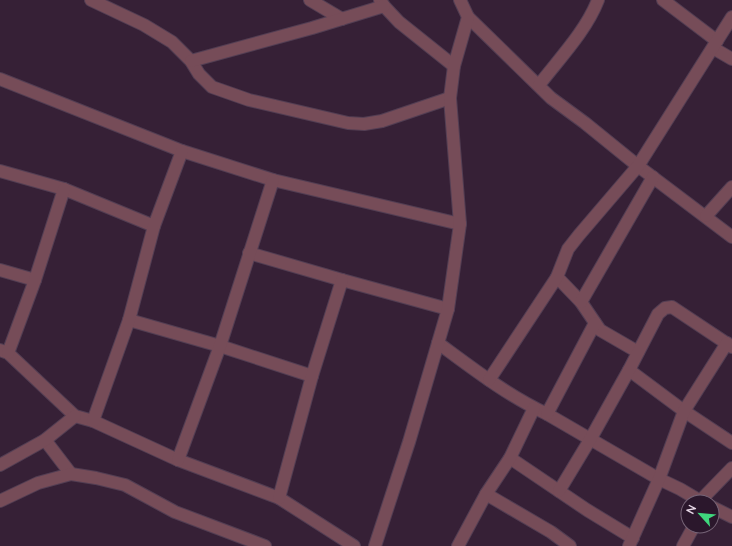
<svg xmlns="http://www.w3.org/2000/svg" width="732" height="546" font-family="Lato,sans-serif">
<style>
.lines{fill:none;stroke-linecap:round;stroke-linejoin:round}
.minor-casing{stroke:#533e53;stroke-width:14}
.minor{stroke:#764c58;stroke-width:12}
</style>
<rect width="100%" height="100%" fill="#362036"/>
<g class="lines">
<!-- minor casing -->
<g class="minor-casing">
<g id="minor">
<path d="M 91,0 L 144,25 L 172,42 L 191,61 L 199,74 L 212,87 L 249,100 L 348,123 L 364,124 L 382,121 L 450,98"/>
<path d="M 310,0 L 342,19"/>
<path d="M 380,0 L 384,6 L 399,22 L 454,66"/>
<path d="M 663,0 L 717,41"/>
<path d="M 468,17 L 551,98 L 585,123 L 638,166 L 732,237"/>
<path d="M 713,48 L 732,59"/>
<path d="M 191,61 L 312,28 L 384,6"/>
<path d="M 0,79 L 182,151 L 273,180 L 460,224"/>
<path d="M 539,85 C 559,59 586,31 598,0"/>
<path d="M 0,171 L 64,189 L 154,226"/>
<path d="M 706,216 L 732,187"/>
<path d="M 249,253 L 342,280 L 448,309"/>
<path d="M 0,270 L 35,280"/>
<path d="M 557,277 L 581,302 L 600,330 L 638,352"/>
<path d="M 581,302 L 653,177"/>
<path d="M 129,320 L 220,346 L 312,376"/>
<path d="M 438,343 C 472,368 508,396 547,414 L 659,479 L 680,489 L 702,502"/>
<path d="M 0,350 L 8,353 L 75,416 L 93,421 L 178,460 L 279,498 L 354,546"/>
<path d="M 8,353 L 35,280 L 64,189"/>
<path d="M 629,370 L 684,411 L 732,443"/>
<path d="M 489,380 L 557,277 L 568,249 L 579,235 L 638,166 L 732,17"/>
<path d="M 547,414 L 595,323"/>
<path d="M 93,421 L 129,320 L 154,226 L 182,151"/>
<path d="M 45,440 L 71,474"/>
<path d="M 510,458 L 587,510 L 633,538"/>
<path d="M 178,460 L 220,346 L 273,180"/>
<path d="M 0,465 L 45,440 L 75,416"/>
<path d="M 559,491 L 591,438 L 629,370 L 658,314 L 665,308 L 672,307 L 732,347"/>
<path d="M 486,494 L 551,532 L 570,546"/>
<path d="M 279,498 L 312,376 L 342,280"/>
<path d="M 0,501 L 38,483 L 71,474 L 96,478 L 125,485 L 175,512 L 265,546"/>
<path d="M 700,501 L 732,468"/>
<path d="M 712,507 L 732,517"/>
<path d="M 375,546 L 409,442 L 448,309 L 460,224 L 450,98 L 454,66 L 468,17 L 460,0"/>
<path d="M 458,546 L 486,494 L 510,458 L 534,408"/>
<path d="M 629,546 L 659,479 L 684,411 L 727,343"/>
<path d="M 683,546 L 694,526"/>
</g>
</g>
<!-- minor -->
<use href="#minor" class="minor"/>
</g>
<!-- north arrow -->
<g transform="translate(700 514) rotate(297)"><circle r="19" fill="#2b172c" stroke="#776578"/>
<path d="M0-3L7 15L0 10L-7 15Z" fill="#3fd77d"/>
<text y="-6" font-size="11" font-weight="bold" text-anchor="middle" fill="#eadbe9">N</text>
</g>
</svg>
